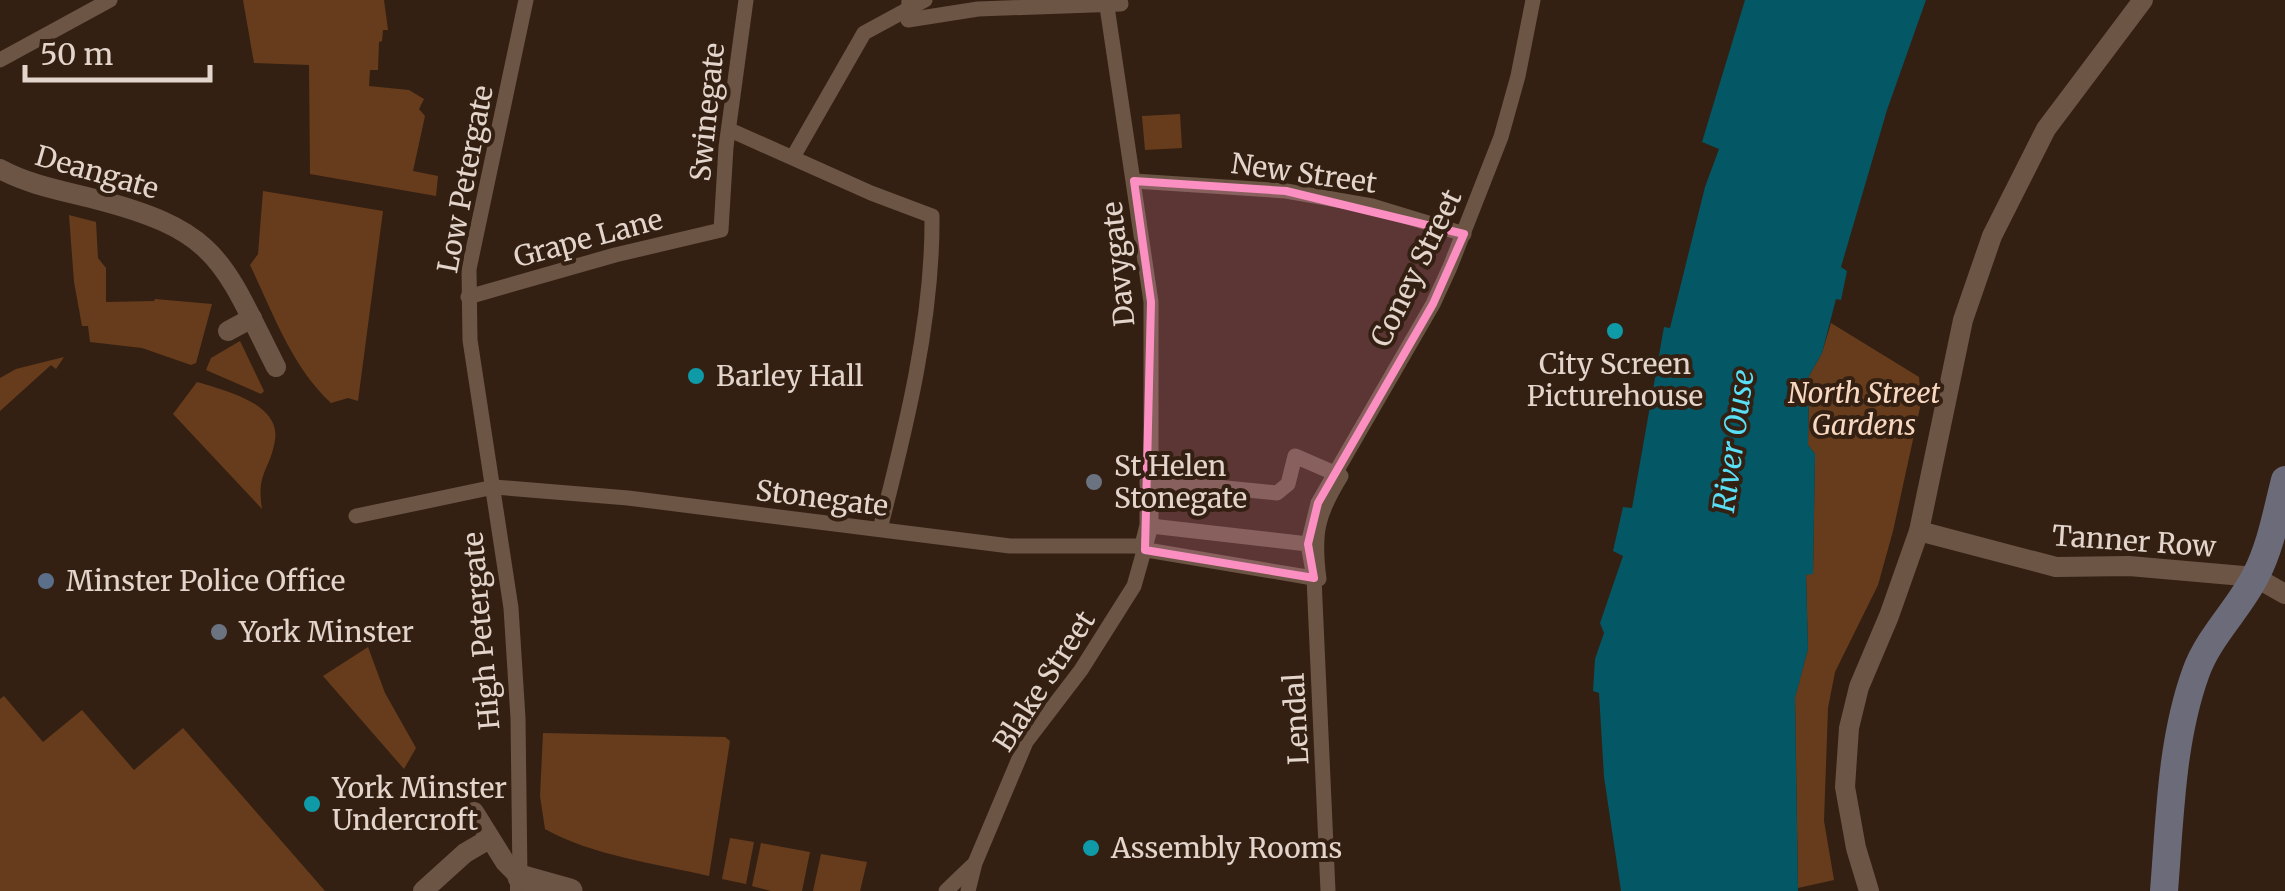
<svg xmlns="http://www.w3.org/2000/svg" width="2285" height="891" font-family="Merriweather,serif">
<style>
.green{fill:#663c1c}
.water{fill:#045764}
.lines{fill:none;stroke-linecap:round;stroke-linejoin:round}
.pedestrian{stroke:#6c5545;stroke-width:15}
.minor{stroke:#6c5545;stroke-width:20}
.tertiary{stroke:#6c5545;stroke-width:25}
.secondary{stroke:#6b6b7a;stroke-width:28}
.marked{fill:#fc8fc2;fill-opacity:0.2;stroke:#fc8fc2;stroke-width:8;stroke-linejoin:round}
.culture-dot{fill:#0f9aa8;stroke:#342012;stroke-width:4}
.worship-dot{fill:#6b7280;stroke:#342012;stroke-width:4}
.service-dot{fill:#5c6f8a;stroke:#342012;stroke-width:4}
.labels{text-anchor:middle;stroke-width:8;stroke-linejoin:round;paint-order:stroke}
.street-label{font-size:28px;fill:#e3d5cc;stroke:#342012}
.poi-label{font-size:28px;fill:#e3d5cc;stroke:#342012;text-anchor:start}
.park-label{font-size:28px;font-style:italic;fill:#f9d8c1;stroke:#342012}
.water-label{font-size:30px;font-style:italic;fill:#59e0f7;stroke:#342012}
</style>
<rect width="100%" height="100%" fill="#342012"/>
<!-- green -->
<g class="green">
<path d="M 243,0 L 384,0 L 388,30 L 383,30 L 382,41 L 379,42 L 378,70 L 370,70 L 369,86 L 409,90 L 424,99 L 419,109 L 425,116 L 413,171 L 438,176 L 436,196 L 310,174 L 309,65 L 254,63 Z"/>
<path d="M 1180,114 L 1182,148 L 1145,150 L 1142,116 Z"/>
<path d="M 263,191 L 383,211 L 358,401 L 348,398 L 331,403 C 292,367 273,313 250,265 L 258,254 Z"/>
<path d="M 69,215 L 96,222 L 98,258 L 106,268 L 106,302 L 154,301 L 155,299 L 212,304 L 196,363 L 191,365 L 142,348 L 90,342 L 88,326 L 82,326 L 74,282 Z"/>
<path d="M 1831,323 L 1919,377 L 1921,403 L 1893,531 L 1878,585 L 1835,672 L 1828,708 L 1824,821 L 1834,880 L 1798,888 L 1795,697 L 1808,649 L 1806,574 L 1813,573 L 1815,454 L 1808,445 L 1809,376 L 1822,353 Z"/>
<path d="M 240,341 L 264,391 L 261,394 L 206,370 L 211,358 Z"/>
<path d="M 64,357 L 56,369 L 51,365 L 0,411 L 0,378 L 16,369 Z"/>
<path d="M 197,382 C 223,390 281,403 275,440 C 270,471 256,472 262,509 L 173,414 Z"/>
<path d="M 368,647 L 385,693 L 416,748 L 404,769 L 323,676 Z"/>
<path d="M 4,696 L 43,742 L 82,710 L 134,770 L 183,728 L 325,891 L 0,891 L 0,699 Z"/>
<path d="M 543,733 L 725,737 L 730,741 L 709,876 C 657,864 591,855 545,829 L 540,796 Z"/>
<path d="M 730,838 L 754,842 L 746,884 L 722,879 Z"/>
<path d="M 761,843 L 810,852 L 802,891 L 771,891 L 752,886 Z"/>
<path d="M 821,854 L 867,862 L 860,891 L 813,891 Z"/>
</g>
<!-- water -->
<path class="water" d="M 1745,0 L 1926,0 L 1887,110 L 1841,267 L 1847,271 L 1841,300 L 1836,299 L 1822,353 L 1809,376 L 1808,445 L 1815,454 L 1813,574 L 1806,575 L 1808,649 L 1795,698 L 1798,891 L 1621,891 L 1604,777 L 1599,693 L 1593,691 L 1595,659 L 1604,633 L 1600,623 L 1623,556 L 1613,551 L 1623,507 L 1632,508 L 1664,327 L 1670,328 L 1705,187 L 1719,149 L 1702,142 Z"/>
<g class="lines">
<!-- pedestrian -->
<g class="pedestrian">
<path d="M 909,0 L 908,20 L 978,9 L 1121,4 L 1120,0"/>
<path d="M 0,60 L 110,0"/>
<path d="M 730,130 L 871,193 L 932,216 C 933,320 906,428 880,529"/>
<path d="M 793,157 L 864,33 L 925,0"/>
<path d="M 1134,181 L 1286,191 L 1372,206 L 1464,234"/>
<path d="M 468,297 L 615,255 L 721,230 L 726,147 L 746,0"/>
<path d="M 1295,456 L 1341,476 C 1317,515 1313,533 1319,579 L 1141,549 L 1147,525 L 1147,480 L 1277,493 L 1288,484 Z"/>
<path d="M 356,516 L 494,487 L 628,498 L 1010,546 L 1146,546"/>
<path d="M 1151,526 L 1308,544"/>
<path d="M 520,877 L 518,718 L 511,608 L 470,340 L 469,269 L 526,0"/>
<path d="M 946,891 L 972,866"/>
<path d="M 968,891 L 975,863 L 1026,742 L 1081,670 L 1134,586 L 1151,526 L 1151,302 L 1106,0"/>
<path d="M 1328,891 L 1314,578 L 1308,544 L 1318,503 L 1433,304 L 1450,267 L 1501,137 L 1518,76 L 1533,0"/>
</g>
<!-- minor -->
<g class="minor">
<path d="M 0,169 C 29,185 64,191 95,199 C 219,231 222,260 276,367"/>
<path d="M 228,331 L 252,318"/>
<path d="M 1919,531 L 2056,567 L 2129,566 L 2255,577 L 2285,594"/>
<path d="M 474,812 L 505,862 L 520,877 L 520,891"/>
<path d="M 423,891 L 465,853 L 489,839"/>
<path d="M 1869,891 L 1856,848 L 1845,787 L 1849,728 L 1859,687 L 1889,616 L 1919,531 L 1963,320 L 1992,236 L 2046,129 L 2143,0"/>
</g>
<!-- tertiary -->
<path class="tertiary" d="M 520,877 L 570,891"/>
<!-- secondary -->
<path class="secondary" d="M 2164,891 C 2170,818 2171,741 2196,672 C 2209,636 2239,609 2256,575 C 2271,546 2277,511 2285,480"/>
</g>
<!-- marked area -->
<path class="marked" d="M 1134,181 L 1286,191 L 1464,234 L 1433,304 L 1318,503 L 1308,544 L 1314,578 L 1145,550 L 1151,302 Z"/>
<!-- markers -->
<g class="culture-dot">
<circle cx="1615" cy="331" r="10"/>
<circle cx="696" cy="376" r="10"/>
<circle cx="312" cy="804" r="10"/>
<circle cx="1091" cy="848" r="10"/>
</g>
<g class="worship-dot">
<circle cx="1094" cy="482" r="10"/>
<circle cx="219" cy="632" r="10"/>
</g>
<circle class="service-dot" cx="46" cy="581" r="10"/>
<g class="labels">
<!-- street labels -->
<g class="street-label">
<text transform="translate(707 112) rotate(-84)" y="10">Swinegate</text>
<text transform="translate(97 172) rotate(16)" y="10">Deangate</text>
<text transform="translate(1304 173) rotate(8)" y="10">New Street</text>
<text transform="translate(465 179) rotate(-79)" y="10">Low Petergate</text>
<text transform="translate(588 238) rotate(-15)" y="10">Grape Lane</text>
<text transform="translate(1118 264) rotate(-96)" y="10">Davygate</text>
<text transform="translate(1416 268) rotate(-64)" y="10">Coney Street</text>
<text transform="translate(822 498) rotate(7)" y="10">Stonegate</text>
<text transform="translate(2134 541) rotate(4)" y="10">Tanner Row</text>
<text transform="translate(481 631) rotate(-95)" y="10">High Petergate</text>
<text transform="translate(1044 681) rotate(-57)" y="10">Blake Street</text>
<text transform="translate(1296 719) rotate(-93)" y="10">Lendal</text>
</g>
<!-- poi labels -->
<g class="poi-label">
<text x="1615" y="374" text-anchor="middle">City Screen<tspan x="1615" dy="32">Picturehouse</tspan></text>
<text x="716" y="386">Barley Hall</text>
<text x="1114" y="476">St Helen<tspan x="1114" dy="32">Stonegate</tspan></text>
<text x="66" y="591">Minster Police Office</text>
<text x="239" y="642">York Minster</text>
<text x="332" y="798">York Minster<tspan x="332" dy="32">Undercroft</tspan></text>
<text x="1111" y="858">Assembly Rooms</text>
</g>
<!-- park labels -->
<g class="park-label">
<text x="1864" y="403">North Street<tspan x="1864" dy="32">Gardens</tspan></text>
</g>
<!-- water labels -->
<g class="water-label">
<text transform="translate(1734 441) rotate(-82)" y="10">River Ouse</text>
</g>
</g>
<!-- scale -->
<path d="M25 65v15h185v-15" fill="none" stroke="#e3d5cc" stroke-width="5"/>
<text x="40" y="65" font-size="30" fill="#e3d5cc" stroke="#342012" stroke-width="8" paint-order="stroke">50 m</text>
</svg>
